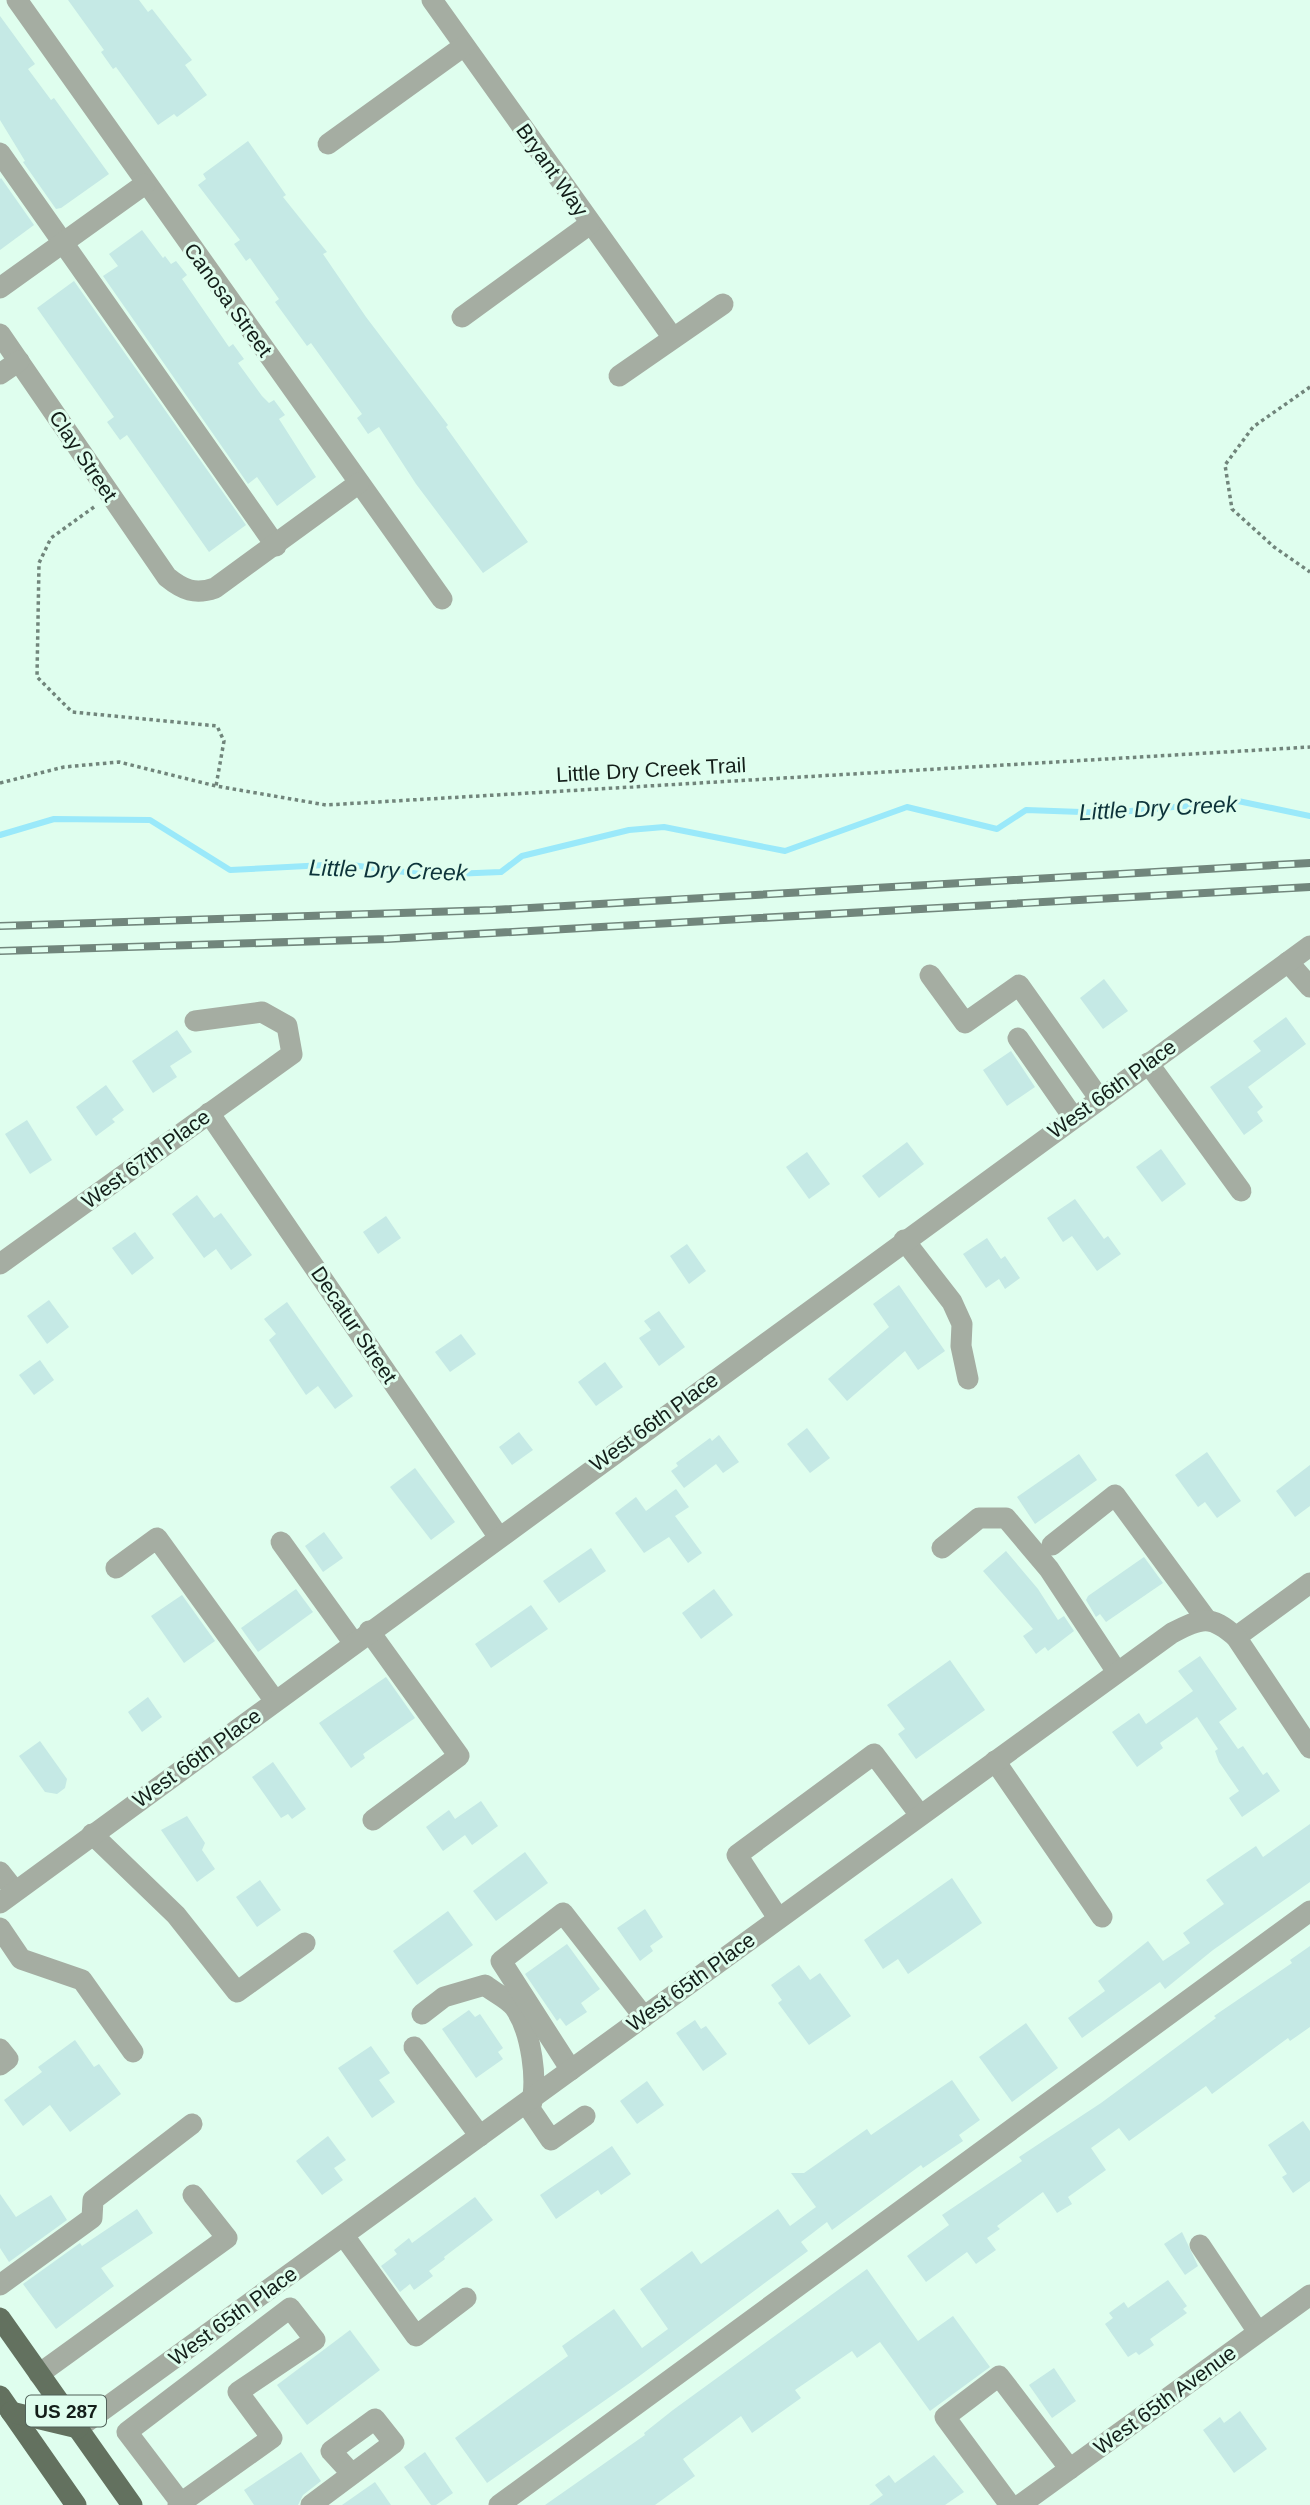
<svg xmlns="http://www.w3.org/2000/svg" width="1310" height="2505" font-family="Helvetica,sans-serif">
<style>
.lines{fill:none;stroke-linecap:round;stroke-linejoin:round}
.stream{stroke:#9ae9fa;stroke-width:6}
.building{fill:#c5e9e5}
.path{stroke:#71857b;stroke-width:3.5;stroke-dasharray:3.5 3.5;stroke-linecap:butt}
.minor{stroke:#a5ada2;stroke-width:21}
.major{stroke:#63715f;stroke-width:21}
.rail-casing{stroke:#71867c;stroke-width:8}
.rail{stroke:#dffeee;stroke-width:5;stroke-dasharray:16;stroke-linecap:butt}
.labels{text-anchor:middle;stroke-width:6;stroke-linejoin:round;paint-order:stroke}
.shield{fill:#dffeee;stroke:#506159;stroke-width:2}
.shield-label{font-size:19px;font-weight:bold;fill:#131e19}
.street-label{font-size:21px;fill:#131e19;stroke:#dffeee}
.water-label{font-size:23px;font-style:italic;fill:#0c333a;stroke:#dffeee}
</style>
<rect width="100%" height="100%" fill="#dffeee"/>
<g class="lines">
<!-- stream -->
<path class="stream" d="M 0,835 L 54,819 L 150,820 L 230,870 L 344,864 L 428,875 L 501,872 L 522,856 L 629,830 L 664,827 L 785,851 L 907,807 L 997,829 L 1026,810 L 1109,813 L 1238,801 L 1310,816"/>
</g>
<!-- building -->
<g class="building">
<path d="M 68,0 L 139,0 L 148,12 L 152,9 L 192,60 L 185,65 L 207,95 L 177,117 L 174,114 L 158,125 L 116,67 L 113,69 L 101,52 L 104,50 Z"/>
<path d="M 0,16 L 35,64 L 28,69 L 51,100 L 54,98 L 109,174 L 61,208 L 56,209 L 23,162 L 25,161 L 0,120 Z"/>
<path d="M 248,141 L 286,195 L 283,197 L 327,252 L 323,254 L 366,317 L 448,425 L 446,427 L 528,542 L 483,573 L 416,484 L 379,427 L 368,434 L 357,418 L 362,414 L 311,343 L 307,346 L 275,302 L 279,299 L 250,258 L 246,261 L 234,244 L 240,240 L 198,185 L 206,179 L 203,174 Z"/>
<path d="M 1,178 L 34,225 L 0,250 L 0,179 Z"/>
<path d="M 142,230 L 163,258 L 165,256 L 171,264 L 176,261 L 187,275 L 182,279 L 200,305 L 229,347 L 233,344 L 244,359 L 238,363 L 262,396 L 269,403 L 274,400 L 285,415 L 279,419 L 316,477 L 277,506 L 257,477 L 248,484 L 103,276 L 118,266 L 109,254 Z"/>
<path d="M 74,281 L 246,525 L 209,552 L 127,435 L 120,440 L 107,422 L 114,417 L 37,308 Z"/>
<path d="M 1104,979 L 1128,1011 L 1103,1029 L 1080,998 Z"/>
<path d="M 1286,1017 L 1306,1044 L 1248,1087 L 1263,1107 L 1257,1112 L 1263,1121 L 1244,1135 L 1210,1087 L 1261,1051 L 1253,1041 Z"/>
<path d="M 177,1030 L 192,1052 L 170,1066 L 177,1077 L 153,1093 L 132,1061 Z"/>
<path d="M 1011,1051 L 1035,1087 L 1007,1106 L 983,1070 Z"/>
<path d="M 106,1085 L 124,1110 L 112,1119 L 115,1122 L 96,1136 L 76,1107 Z"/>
<path d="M 27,1120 L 52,1160 L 30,1174 L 5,1134 Z"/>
<path d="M 907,1142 L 924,1164 L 879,1198 L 862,1176 Z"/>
<path d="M 1161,1149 L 1186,1184 L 1162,1202 L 1136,1167 Z"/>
<path d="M 807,1152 L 830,1184 L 809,1199 L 786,1167 Z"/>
<path d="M 197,1195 L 214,1218 L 221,1213 L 252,1255 L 231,1270 L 216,1249 L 204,1258 L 172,1214 Z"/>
<path d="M 1075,1199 L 1104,1239 L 1108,1236 L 1121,1254 L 1097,1271 L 1072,1236 L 1063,1242 L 1047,1218 Z"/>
<path d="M 386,1216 L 401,1238 L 378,1254 L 363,1232 Z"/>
<path d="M 135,1232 L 154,1258 L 132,1275 L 112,1248 Z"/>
<path d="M 987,1238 L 1001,1259 L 1005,1256 L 1020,1278 L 1005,1289 L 999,1279 L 986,1288 L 963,1254 Z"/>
<path d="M 687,1244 L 706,1271 L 689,1284 L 670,1256 Z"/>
<path d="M 899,1285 L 945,1351 L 918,1370 L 905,1351 L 847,1401 L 828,1379 L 889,1327 L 873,1304 Z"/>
<path d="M 49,1300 L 69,1327 L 47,1344 L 27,1316 Z"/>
<path d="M 287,1302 L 353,1396 L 335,1409 L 318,1386 L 306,1395 L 269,1340 L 276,1334 L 264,1319 Z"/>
<path d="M 659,1311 L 685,1347 L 659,1366 L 639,1338 L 651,1330 L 644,1321 Z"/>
<path d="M 461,1334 L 476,1354 L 450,1372 L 435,1352 Z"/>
<path d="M 40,1360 L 54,1380 L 34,1395 L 19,1375 Z"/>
<path d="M 605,1362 L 623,1387 L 596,1406 L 578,1382 Z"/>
<path d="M 807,1428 L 830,1458 L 810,1473 L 787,1444 Z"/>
<path d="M 519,1432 L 533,1450 L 512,1465 L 499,1447 Z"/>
<path d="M 719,1435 L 739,1462 L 723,1473 L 716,1464 L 684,1488 L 671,1471 L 678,1466 L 676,1463 L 710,1438 L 712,1441 Z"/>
<path d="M 1207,1452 L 1241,1501 L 1217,1518 L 1205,1502 L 1198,1507 L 1175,1475 Z"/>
<path d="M 1079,1454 L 1097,1480 L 1035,1524 L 1017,1497 Z"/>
<path d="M 1310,1465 L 1310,1506 L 1295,1517 L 1276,1491 Z"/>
<path d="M 415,1468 L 455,1522 L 431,1540 L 390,1487 Z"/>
<path d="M 676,1489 L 689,1507 L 675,1516 L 702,1553 L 688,1563 L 669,1537 L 644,1553 L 615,1513 L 636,1497 L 646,1511 Z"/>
<path d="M 324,1532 L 343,1558 L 323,1572 L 305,1546 Z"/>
<path d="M 591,1548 L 606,1571 L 559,1603 L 543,1581 Z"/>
<path d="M 1006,1551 L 1038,1589 L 1058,1620 L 1064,1616 L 1074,1631 L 1048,1651 L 1045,1647 L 1036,1654 L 1023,1636 L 1033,1629 L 983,1571 Z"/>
<path d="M 1144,1557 L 1163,1583 L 1106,1622 L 1100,1614 L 1096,1617 L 1086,1600 L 1088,1596 Z"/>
<path d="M 296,1589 L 313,1612 L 258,1652 L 241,1628 Z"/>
<path d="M 714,1589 L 733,1615 L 701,1639 L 682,1613 Z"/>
<path d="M 182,1595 L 215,1641 L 184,1663 L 151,1616 Z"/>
<path d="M 531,1605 L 548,1629 L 491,1668 L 475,1644 Z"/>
<path d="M 1200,1656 L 1237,1709 L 1219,1722 L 1238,1749 L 1243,1746 L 1263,1775 L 1267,1772 L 1280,1791 L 1242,1817 L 1229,1798 L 1239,1791 L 1219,1762 L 1215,1751 L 1218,1749 L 1197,1717 L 1160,1743 L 1163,1748 L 1137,1767 L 1112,1732 L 1139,1713 L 1146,1724 L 1193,1691 L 1178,1671 Z"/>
<path d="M 950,1660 L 985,1710 L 916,1759 L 898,1734 L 905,1729 L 887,1705 Z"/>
<path d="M 386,1677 L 415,1718 L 363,1754 L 365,1758 L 351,1768 L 319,1723 Z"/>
<path d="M 148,1697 L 162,1717 L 142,1732 L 128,1712 Z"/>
<path d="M 40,1741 L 67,1779 L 65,1788 L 57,1794 L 45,1792 L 19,1756 Z"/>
<path d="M 273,1762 L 306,1809 L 292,1819 L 288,1814 L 281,1818 L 252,1777 Z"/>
<path d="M 481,1801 L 498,1826 L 472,1845 L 465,1835 L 443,1851 L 426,1827 L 449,1810 L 455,1819 Z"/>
<path d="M 187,1816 L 205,1843 L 202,1850 L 215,1869 L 197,1882 L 161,1830 Z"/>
<path d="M 1310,1824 L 1310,1882 L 1213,1950 L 1165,1989 L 1160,1982 L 1082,2038 L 1068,2018 L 1105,1991 L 1098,1981 L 1148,1941 L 1163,1961 L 1190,1943 L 1183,1933 L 1224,1904 L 1206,1880 L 1256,1846 L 1263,1857 Z"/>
<path d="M 525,1852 L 548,1883 L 496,1921 L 473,1891 Z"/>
<path d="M 952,1878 L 982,1923 L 908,1974 L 898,1959 L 883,1969 L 864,1940 Z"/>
<path d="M 260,1880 L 281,1910 L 257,1927 L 236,1897 Z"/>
<path d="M 645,1909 L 663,1937 L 650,1946 L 653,1951 L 640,1961 L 617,1928 Z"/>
<path d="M 448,1911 L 473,1945 L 417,1985 L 393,1951 Z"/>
<path d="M 567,1944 L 600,1989 L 581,2003 L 587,2012 L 566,2026 L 560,2018 L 557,2021 L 525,1974 Z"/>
<path d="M 1310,1946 L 1310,2027 L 1290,2041 L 1288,2038 L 1212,2094 L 1206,2086 L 1129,2141 L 1119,2128 L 1091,2148 L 1106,2170 L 1068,2197 L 1072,2204 L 1057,2213 L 1043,2192 L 997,2226 L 1000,2229 L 987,2238 L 996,2250 L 976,2264 L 967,2252 L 926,2282 L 907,2256 L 949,2225 L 942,2215 L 1022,2161 L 1019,2157 L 1101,2103 L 1216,2018 L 1214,2016 L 1292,1963 L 1290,1960 Z"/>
<path d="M 799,1965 L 810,1980 L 820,1973 L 851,2016 L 809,2045 L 778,2003 L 782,2000 L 771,1985 Z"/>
<path d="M 469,2010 L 475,2017 L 480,2014 L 503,2048 L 498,2052 L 503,2059 L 476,2078 L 442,2029 Z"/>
<path d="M 695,2020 L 701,2029 L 706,2026 L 727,2054 L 703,2071 L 676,2033 Z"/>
<path d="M 1026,2023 L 1058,2068 L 1012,2102 L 979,2057 Z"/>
<path d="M 75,2040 L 94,2067 L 99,2064 L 121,2094 L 70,2132 L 50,2105 L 23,2126 L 4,2100 L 42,2072 L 38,2067 Z"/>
<path d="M 371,2046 L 390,2073 L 379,2080 L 395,2102 L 372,2118 L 338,2068 Z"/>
<path d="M 952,2080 L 980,2120 L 959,2135 L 963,2141 L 923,2168 L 921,2165 L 832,2230 L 827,2222 L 801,2242 L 808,2251 L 634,2380 L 487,2483 L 455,2438 L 568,2356 L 562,2346 L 614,2309 L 642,2348 L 668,2329 L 640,2289 L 692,2251 L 701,2264 L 778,2209 L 790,2226 L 816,2207 L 791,2173 L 804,2173 L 867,2129 L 871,2135 Z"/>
<path d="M 647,2081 L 664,2105 L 637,2124 L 620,2101 Z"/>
<path d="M 1303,2121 L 1310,2131 L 1310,2181 L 1293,2193 L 1282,2177 L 1287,2174 L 1268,2145 Z"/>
<path d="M 328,2136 L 346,2160 L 334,2168 L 343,2180 L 322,2195 L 296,2161 Z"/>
<path d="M 612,2146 L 631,2174 L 601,2195 L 598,2190 L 556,2219 L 540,2195 Z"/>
<path d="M 0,2194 L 16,2217 L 51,2195 L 67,2220 L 9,2262 L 0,2248 Z"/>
<path d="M 475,2197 L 493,2220 L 444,2257 L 445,2259 L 429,2271 L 433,2276 L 414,2290 L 410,2284 L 400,2292 L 381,2266 L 397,2254 L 394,2250 L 409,2238 L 412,2243 Z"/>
<path d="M 137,2209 L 153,2233 L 101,2268 L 114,2286 L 56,2329 L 23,2284 L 80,2243 L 82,2246 Z"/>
<path d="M 1182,2232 L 1198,2266 L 1185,2275 L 1164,2244 Z"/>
<path d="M 867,2269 L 918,2341 L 953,2316 L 990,2367 L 930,2411 L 880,2342 L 857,2358 L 852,2351 L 795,2390 L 801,2398 L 752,2433 L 741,2416 L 683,2459 L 695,2476 L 655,2505 L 545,2505 L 645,2435 L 644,2433 L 673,2410 Z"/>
<path d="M 1168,2280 L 1187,2306 L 1183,2309 L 1187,2313 L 1150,2339 L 1154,2345 L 1139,2355 L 1136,2352 L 1128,2357 L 1105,2324 L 1113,2318 L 1109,2313 L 1124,2302 L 1128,2308 Z"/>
<path d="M 350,2330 L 380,2370 L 307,2425 L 277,2385 Z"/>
<path d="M 1054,2368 L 1076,2401 L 1052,2418 L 1029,2385 Z"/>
<path d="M 1240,2411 L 1267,2449 L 1234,2473 L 1203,2430 L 1220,2417 L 1224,2423 Z"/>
<path d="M 301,2452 L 321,2481 L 303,2495 L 298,2505 L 254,2505 L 244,2490 Z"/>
<path d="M 425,2452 L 453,2493 L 436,2505 L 431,2505 L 404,2467 Z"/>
<path d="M 934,2455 L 964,2492 L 945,2505 L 869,2505 L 883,2495 L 875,2485 L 889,2475 L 895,2483 Z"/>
<path d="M 375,2482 L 391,2505 L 342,2505 Z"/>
</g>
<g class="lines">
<!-- path -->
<g class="path">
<path d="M 1310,387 L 1253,427 L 1225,465 L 1232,509 L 1274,547 L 1310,572"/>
<path d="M 94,507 L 51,538 L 39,563 L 37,677 L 72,712 L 217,726 L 224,741 L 216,786"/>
<path d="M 0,783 L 64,767 L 119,762 L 216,786 L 326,805 L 1310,747"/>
</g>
<!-- minor -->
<g class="minor">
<path d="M 17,0 L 442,599"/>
<path d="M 432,0 L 673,338"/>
<path d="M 328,144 L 464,46"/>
<path d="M 0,153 L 276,546"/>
<path d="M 0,288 L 145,184"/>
<path d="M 462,317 L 590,224"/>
<path d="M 0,334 L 167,577 C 183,590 195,595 215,588 L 359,483"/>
<path d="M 0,374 L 19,361"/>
<path d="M 619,376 L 723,304"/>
<path d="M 1288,962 L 1310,987"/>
<path d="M 930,975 L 965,1023 L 1019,985 L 1099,1098"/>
<path d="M 1018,1038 L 1073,1117"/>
<path d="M 1148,1063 L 1241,1191"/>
<path d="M 209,1113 L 498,1536"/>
<path d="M 904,1240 L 952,1302 L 962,1324 L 961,1346 L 968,1379"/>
<path d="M 0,1264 L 292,1054 L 287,1026 L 262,1012 L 195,1021"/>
<path d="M 281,1542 L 353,1642"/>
<path d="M 1052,1545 L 1115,1495 L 1206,1619"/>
<path d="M 942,1548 L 979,1518 L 1006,1518 L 1049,1569 L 1117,1672"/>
<path d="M 116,1568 L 157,1538 L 275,1701"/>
<path d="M 369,1631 L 459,1756 L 373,1820"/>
<path d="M 1236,1637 L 1310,1583"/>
<path d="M 995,1761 L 1102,1917"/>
<path d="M 92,1834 L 176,1915 L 237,1992 L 305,1943"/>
<path d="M 0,1872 L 15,1891"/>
<path d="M 0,1903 L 1310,946"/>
<path d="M 778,1918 L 737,1855 L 874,1754 L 920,1815"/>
<path d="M 0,1928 L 21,1959 L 82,1980 L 133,2052"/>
<path d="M 422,2014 L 444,1997 L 485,1985 C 493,1992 509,1999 515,2008 C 531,2031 539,2082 530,2109 L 551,2140 L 585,2116"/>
<path d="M 414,2047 L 480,2136"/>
<path d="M 0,2049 L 8,2059 L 0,2065"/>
<path d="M 571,2070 L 501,1961 L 563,1913 L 644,2017"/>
<path d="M 344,2236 L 416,2336 L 466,2298"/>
<path d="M 1200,2245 L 1258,2332"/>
<path d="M 0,2285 L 92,2218 L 93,2200 L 192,2124"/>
<path d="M 39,2374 L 227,2238 L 193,2195"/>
<path d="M 78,2428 L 1172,1633 C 1202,1618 1210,1614 1236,1637 L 1310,1748"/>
<path d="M 178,2505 L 272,2438 L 238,2392 L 315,2340 L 290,2308 L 127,2432 L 181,2503"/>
<path d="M 311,2505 L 394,2443 L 375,2419 L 331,2451 L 352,2474"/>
<path d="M 499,2505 L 1310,1911"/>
<path d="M 1010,2505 L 945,2417 L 999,2376 L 1070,2469"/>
<path d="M 1020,2505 L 1310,2295"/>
</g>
<!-- major -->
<g class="major">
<path d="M 0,2318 L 132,2505"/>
<path d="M 0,2396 L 76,2505"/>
<path d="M 11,2412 L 78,2428"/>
</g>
<!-- rail casing -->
<g class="rail-casing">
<g id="rail">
<path d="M 0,926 L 493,910 L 1310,863"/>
<path d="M 0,951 L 387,939 L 1310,887"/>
</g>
</g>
<!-- rail -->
<use href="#rail" class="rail"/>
</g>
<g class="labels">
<!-- shield labels -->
<rect class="shield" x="26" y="2395.5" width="80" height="31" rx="5"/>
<g class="shield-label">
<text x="66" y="2418">US 287</text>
</g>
<!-- street labels -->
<g class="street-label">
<text transform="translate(552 170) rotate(55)" y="7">Bryant Way</text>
<text transform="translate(228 300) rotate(54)" y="7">Canosa Street</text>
<text transform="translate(83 456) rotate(56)" y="7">Clay Street</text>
<text transform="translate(651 770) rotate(-3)" y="7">Little Dry Creek Trail</text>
<text transform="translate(1112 1089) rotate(-36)" y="7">West 66th Place</text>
<text transform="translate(146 1159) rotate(-36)" y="7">West 67th Place</text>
<text transform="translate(354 1325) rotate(56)" y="7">Decatur Street</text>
<text transform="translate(654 1422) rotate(-36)" y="7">West 66th Place</text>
<text transform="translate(197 1758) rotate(-36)" y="7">West 66th Place</text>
<text transform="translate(691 1982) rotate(-36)" y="7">West 65th Place</text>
<text transform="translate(233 2316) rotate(-36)" y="7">West 65th Place</text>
<text transform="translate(1165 2400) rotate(-36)" y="7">West 65th Avenue</text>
</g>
<!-- water labels -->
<g class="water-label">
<text transform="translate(1158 808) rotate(-3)" y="8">Little Dry Creek</text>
<text transform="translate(388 870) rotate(2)" y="8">Little Dry Creek</text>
</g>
</g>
</svg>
